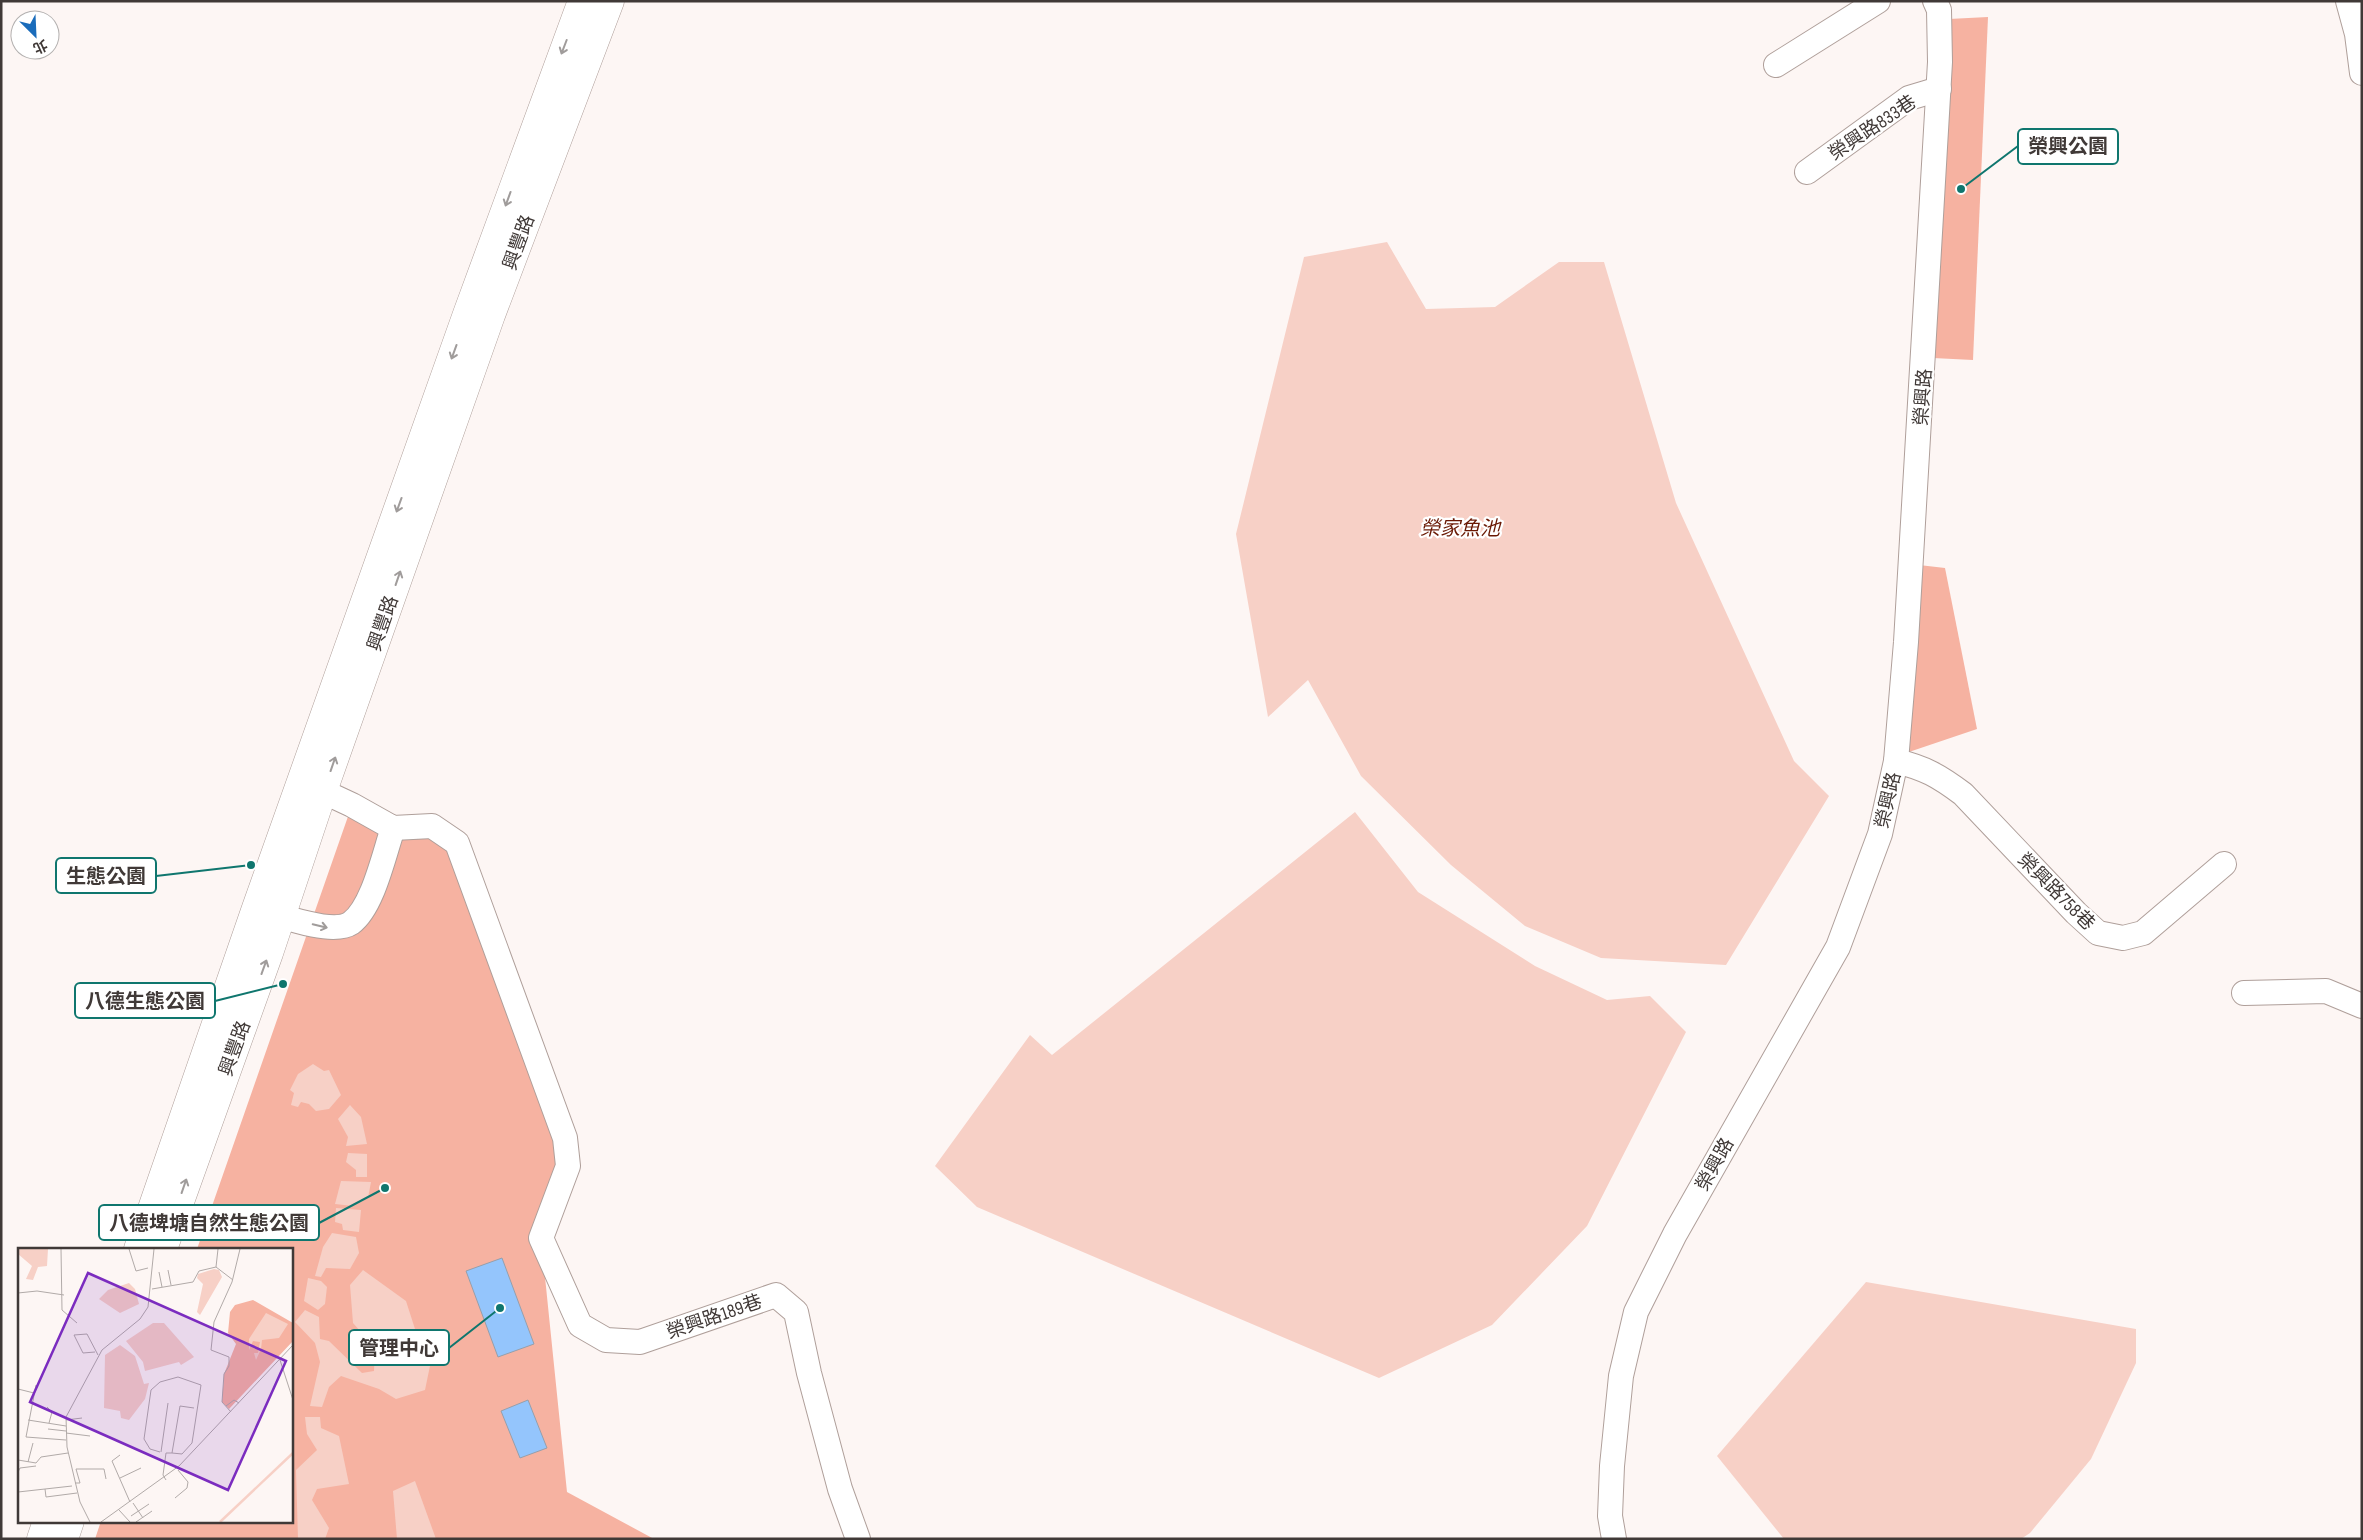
<svg xmlns="http://www.w3.org/2000/svg" width="2363" height="1540" font-family="'Sofia Sans Condensed','Noto Sans TC',sans-serif">
<style>
.green{fill:#f6b2a1}
.water{fill:#f7d0c6}
.building{fill:#94c5fc;stroke:#969fab}
.lines{fill:none;stroke-linecap:round;stroke-linejoin:round}
.minor-casing{stroke:#af9f9a;stroke-width:26}
.secondary-casing{stroke:#af9f9a;stroke-width:29}
.minor{stroke:#fff;stroke-width:24}
.secondary{stroke:#fff;stroke-width:28}
.oneway{stroke:#a09c9b}
.labels{text-anchor:middle;stroke-width:4.5;stroke-linejoin:round;paint-order:stroke}
.street-label{font-size:19px;fill:#403937;stroke:#fff}
.water-label{font-size:20px;font-style:italic;fill:#691803;stroke:#fff}
.inset-river{fill:none;stroke:#f7d0c6;stroke-width:2.5}
.inset-road{fill:none;stroke:#b1aaa8;stroke-width:1}
.view{fill:#7b2cbf;fill-opacity:0.15;stroke:#7b2cbf;stroke-width:2.5}
.inset-edge{fill:none;stroke:#403937;stroke-width:2.5}
.leader{fill:none;stroke:#0f766e;stroke-width:2}
.callout-dot{fill:#0f766e;stroke:#fff;stroke-width:2}
.callout{fill:#fff;stroke:#0f766e;stroke-width:2}
.callout-label{font-size:20px;text-anchor:middle;font-weight:bold;fill:#403937}
</style>
<rect width="100%" height="100%" fill="#fdf6f4"/>
<!-- green -->
<g class="green">
<path d="M 1988,17 L 1973,360 L 1933,358 L 1949,19 Z"/>
<path d="M 1919,565 L 1945,568 L 1977,729 L 1903,754 Z"/>
<path d="M 352,805 L 457,843 L 565,1138 L 541,1238 L 567,1492 L 654,1539 L 95,1539 L 101,1521 L 291,1521 L 291,1249 L 197,1249 Z"/>
</g>
<!-- water -->
<g class="water">
<path d="M 1387,242 L 1426,309 L 1495,307 L 1559,262 L 1604,262 L 1676,503 L 1794,761 L 1829,796 L 1726,965 L 1601,958 L 1525,926 L 1451,865 L 1361,776 L 1308,680 L 1268,717 L 1236,534 L 1304,257 Z"/>
<path d="M 1355,812 L 1418,892 L 1535,966 L 1607,1000 L 1650,996 L 1686,1032 L 1587,1226 L 1492,1325 L 1379,1378 L 977,1207 L 935,1166 L 1030,1035 L 1052,1055 Z"/>
<path d="M 313,1064 L 324,1071 L 329,1070 L 341,1095 L 329,1109 L 316,1111 L 309,1104 L 301,1102 L 298,1107 L 291,1105 L 294,1093 L 290,1090 L 298,1074 Z"/>
<path d="M 350,1105 L 361,1117 L 367,1144 L 346,1146 L 348,1137 L 338,1119 Z"/>
<path d="M 348,1153 L 367,1154 L 367,1177 L 356,1177 L 356,1170 L 346,1162 Z"/>
<path d="M 341,1181 L 371,1182 L 368,1198 L 353,1206 L 335,1204 Z"/>
<path d="M 336,1208 L 361,1210 L 359,1232 L 343,1230 L 342,1224 L 335,1222 Z"/>
<path d="M 332,1233 L 356,1237 L 359,1253 L 350,1269 L 326,1268 L 321,1277 L 315,1276 L 323,1247 Z"/>
<path d="M 363,1270 L 406,1301 L 415,1329 L 429,1349 L 431,1361 L 425,1390 L 396,1399 L 379,1389 L 341,1376 L 329,1387 L 322,1407 L 310,1406 L 320,1362 L 315,1343 L 295,1322 L 305,1310 L 319,1317 L 320,1339 L 329,1341 L 362,1373 L 374,1371 L 375,1348 L 353,1323 L 350,1285 Z"/>
<path d="M 308,1278 L 321,1281 L 327,1287 L 325,1304 L 318,1310 L 304,1301 Z"/>
<path d="M 1866,1282 L 2136,1329 L 2136,1363 L 2091,1459 L 2030,1533 L 2021,1539 L 1784,1539 L 1717,1456 Z"/>
<path d="M 305,1417 L 320,1417 L 321,1428 L 339,1436 L 349,1484 L 317,1489 L 312,1500 L 329,1528 L 325,1539 L 298,1539 L 296,1470 L 317,1450 L 307,1434 Z"/>
<path d="M 415,1481 L 436,1539 L 397,1539 L 393,1491 Z"/>
</g>
<!-- building -->
<g class="building">
<path d="M 502,1258 L 534,1344 L 498,1357 L 466,1271 Z"/>
<path d="M 528,1400 L 547,1448 L 520,1458 L 501,1411 Z"/>
</g>
<g class="lines">
<!-- minor casing -->
<g class="minor-casing">
<g id="minor">
<path d="M 2348,1 L 2357,34 L 2362,73"/>
<path d="M 1776,65 L 1878,1"/>
<path d="M 1807,172 L 1909,98 L 1939,89"/>
<path d="M 1896,761 C 1925,768 1939,776 1963,794 L 2076,913 L 2098,933 L 2123,938 L 2143,933 L 2224,864"/>
<path d="M 307,784 L 352,805 L 393,828 L 432,826 L 457,843 L 565,1138 L 568,1166 L 541,1238 L 580,1325 L 606,1340 L 640,1342 L 776,1295 L 796,1312 L 809,1373 L 840,1489 L 858,1539"/>
<path d="M 265,911 C 284,917 333,935 351,923 C 373,907 384,854 393,828"/>
<path d="M 2244,993 L 2326,991 L 2362,1006"/>
<path d="M 1614,1539 L 1610,1516 L 1612,1466 L 1621,1376 L 1636,1312 L 1675,1234 L 1838,947 L 1880,834 L 1896,761 L 1906,642 L 1940,62 L 1939,10 L 1935,1"/>
</g>
</g>
<!-- secondary casing -->
<g class="secondary-casing">
<g id="secondary">
<path d="M 138,1249 L 256,908 L 467,314 L 582,1"/>
<path d="M 163,1249 L 269,953 L 323,791 L 491,315 L 610,1"/>
<path d="M 41,1539 L 47,1521"/>
<path d="M 64,1539 L 70,1521"/>
</g>
</g>
<!-- minor -->
<use href="#minor" class="minor"/>
<!-- secondary -->
<use href="#secondary" class="secondary"/>
</g>
<!-- one-way arrows -->
<defs><path id="oneway-shaft" d="M-6 0H5M1.5-3L5.5 0L1.5 3" fill="none" stroke-width="1.6" stroke-linecap="round" stroke-linejoin="round" transform="scale(1.25)"/></defs>
<g class="oneway">
<use href="#oneway-shaft" transform="translate(564 47) rotate(111)"/>
<use href="#oneway-shaft" transform="translate(508 199) rotate(110)"/>
<use href="#oneway-shaft" transform="translate(454 352) rotate(110)"/>
<use href="#oneway-shaft" transform="translate(399 505) rotate(110)"/>
<use href="#oneway-shaft" transform="translate(398 578) rotate(-71)"/>
<use href="#oneway-shaft" transform="translate(333 764) rotate(-71)"/>
<use href="#oneway-shaft" transform="translate(320 926) rotate(13)"/>
<use href="#oneway-shaft" transform="translate(264 967) rotate(-70)"/>
<use href="#oneway-shaft" transform="translate(184 1186) rotate(-71)"/>
</g>
<g class="labels">
<!-- street labels -->
<g class="street-label">
<text transform="translate(1872 127) rotate(-34)" y="7">榮興路833巷</text>
<text transform="translate(518 242) rotate(-70)" y="7">興豐路</text>
<text transform="translate(1922 397) rotate(-86)" y="7">榮興路</text>
<text transform="translate(382 623) rotate(-71)" y="7">興豐路</text>
<text transform="translate(1887 800) rotate(-77)" y="7">榮興路</text>
<text transform="translate(2057 891) rotate(45)" y="7">榮興路758巷</text>
<text transform="translate(234 1048) rotate(-70)" y="7">興豐路</text>
<text transform="translate(1714 1164) rotate(-61)" y="7">榮興路</text>
<text transform="translate(714 1316) rotate(-19)" y="7">榮興路189巷</text>
</g>
<!-- water labels -->
<g class="water-label">
<text x="1460" y="535">榮家魚池</text>
</g>
</g>
<!-- overview -->
<g transform="translate(18 1248)">
<rect width="275" height="275" fill="#fdf6f4"/>
<path d="M 235,52 L 275,75 L 275,93 L 211,161 L 204,154 L 206,126 L 218,96 L 210,85 L 212,64 L 217,57 Z" fill="#f6b2a1"/>
<path d="M 0,1 L 30,1 L 29,18 L 20,19 L 15,32 L 8,31 L 14,18 L 0,6 ZM 196,21 L 201,22 L 204,29 L 182,67 L 179,64 L 185,36 L 179,30 L 180,26 ZM 111,35 L 117,41 L 121,56 L 102,65 L 81,51 L 90,42 ZM 248,65 L 270,76 L 261,90 L 244,92 L 243,101 L 238,112 L 236,105 L 240,105 L 242,94 L 235,93 L 231,102 L 231,91 ZM 135,75 L 146,75 L 176,109 L 163,117 L 161,114 L 127,123 L 125,114 L 108,93 ZM 102,97 L 117,108 L 126,136 L 131,135 L 127,151 L 111,172 L 103,170 L 102,163 L 86,160 L 87,107 Z" fill="#f7d0c6"/>
<path class="inset-river" d="M 202,274 L 275,205"/>
<path class="inset-road" d="M 43,1 L 44,62 L 59,75M 111,1 L 118,23 L 130,20M 198,19 L 215,32M 198,19 L 200,1M 150,22 L 153,37M 141,24 L 144,39M 134,41 L 175,34 L 181,23 L 198,19M 0,45 L 19,43 L 46,47M 77,104 L 65,105 L 56,87 L 69,86 L 80,107M 262,112 L 275,152M 18,137 L 8,189 L 48,192M 0,141 L 16,145M 208,158 L 216,152 L 221,155M 29,159 L 34,164 L 31,175M 213,164 L 204,154 L 206,126 L 211,118 L 211,109 L 193,102 L 196,74 L 214,34 L 222,1M 10,172 L 48,178M 48,172 L 64,170M 30,181 L 48,183M 48,185 L 72,188M 142,204 L 132,201 L 126,191 L 133,142 L 142,134 L 160,129 L 183,137 L 174,195 L 164,206 L 154,205M 143,204 L 150,155M 102,207 L 94,213 L 112,254M 0,212 L 18,215 L 23,209 L 50,205M 10,214 L 15,195M 0,224 L 2,220 L 18,218M 102,230 L 123,220M 148,232 L 145,227 L 148,205 L 154,205 L 162,158 L 176,160M 57,235 L 62,235 L 58,221 L 86,221 L 88,231M 27,241 L 54,238M 0,244 L 27,241 L 28,249 L 59,245M 157,250 L 169,240 L 170,234 L 160,222M 115,255 L 125,270M 101,262 L 112,274M 113,268 L 131,256M 72,274 L 62,254 L 49,199 L 48,169 L 84,102 L 122,71 L 130,59 L 136,1M 83,274 L 161,218 L 275,97M 118,274 L 134,263"/>
<path class="view" d="M 70,25 L 268,113 L 210,242 L 12,154 Z"/>
<rect width="275" height="275" class="inset-edge"/>
</g>
<!-- callouts -->
<path class="leader" d="M1961 189L2018 146M251 865L156 876M283 984L215 1001M385 1188L319 1223M500 1308L449 1348"/>
<g class="callout-dot">
<circle cx="1961" cy="189" r="5"/>
<circle cx="251" cy="865" r="5"/>
<circle cx="283" cy="984" r="5"/>
<circle cx="385" cy="1188" r="5"/>
<circle cx="500" cy="1308" r="5"/>
</g>
<g class="callout">
<rect x="2018" y="129" width="100" height="35" rx="5"/>
<rect x="56" y="858" width="100" height="35" rx="5"/>
<rect x="75" y="983" width="140" height="35" rx="5"/>
<rect x="99" y="1205" width="220" height="35" rx="5"/>
<rect x="349" y="1330" width="100" height="35" rx="5"/>
</g>
<g class="callout-label">
<text x="2068" y="153">榮興公園</text>
<text x="106" y="883">生態公園</text>
<text x="145" y="1008">八德生態公園</text>
<text x="209" y="1230">八德埤塘自然生態公園</text>
<text x="399" y="1355">管理中心</text>
</g>
<!-- border -->
<rect width="2363" height="1540" fill="none" stroke="#403937" stroke-width="5"/>
<!-- north arrow -->
<g transform="translate(35 35) rotate(156)"><circle r="24" fill="#ffffff" stroke="#b3b0af"/>
<path d="M0-4L9 19L0 12L-9 19Z" fill="#1a6cbb"/>
<text y="-8" font-size="14" font-weight="bold" text-anchor="middle" fill="#403937">北</text>
</g>
</svg>
